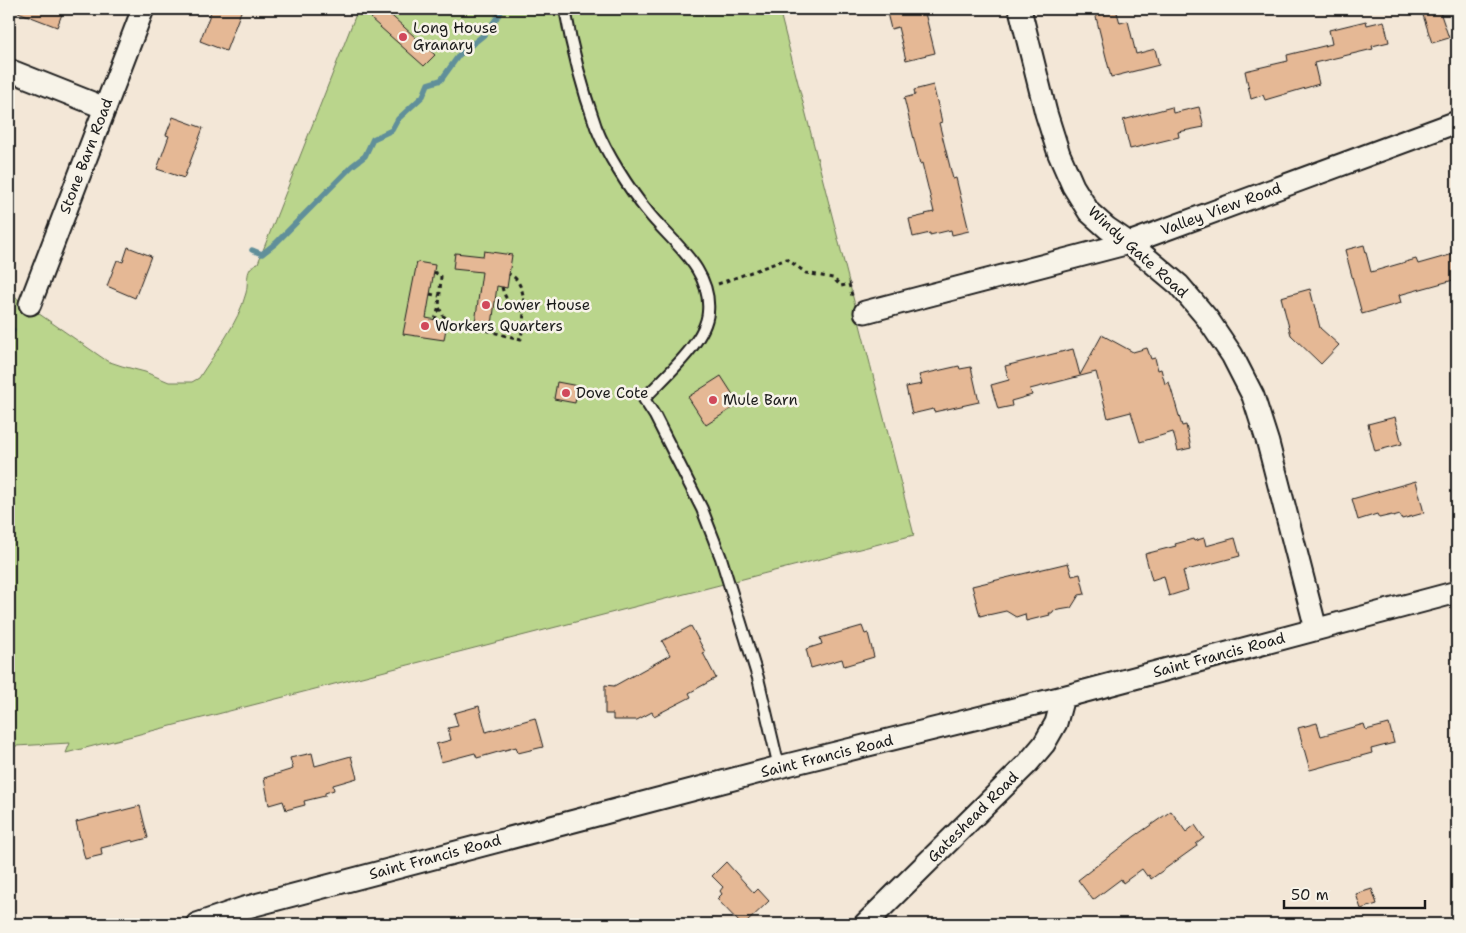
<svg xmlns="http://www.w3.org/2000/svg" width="1466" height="933" font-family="'Shantell Sans',sans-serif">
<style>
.green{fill:#bad58c;stroke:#6b7854}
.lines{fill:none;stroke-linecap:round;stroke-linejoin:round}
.stream{stroke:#608f9a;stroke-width:5.5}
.building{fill:#e5b895;stroke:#1c1c1c}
.service-casing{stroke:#1c1c1c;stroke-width:14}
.minor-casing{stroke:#1c1c1c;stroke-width:25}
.path{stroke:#1c1c1c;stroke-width:3;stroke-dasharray:4 4;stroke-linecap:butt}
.service{stroke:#f7f3e8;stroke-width:10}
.minor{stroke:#f7f3e8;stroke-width:21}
.poi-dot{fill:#d1495b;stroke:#f7f3e8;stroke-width:2}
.labels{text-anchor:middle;stroke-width:5;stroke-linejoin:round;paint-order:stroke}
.poi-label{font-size:15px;fill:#1c1c1c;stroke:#f7f3e8;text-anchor:start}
.street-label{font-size:15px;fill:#1c1c1c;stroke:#f7f3e8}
</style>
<rect width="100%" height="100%" fill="#f3e7d7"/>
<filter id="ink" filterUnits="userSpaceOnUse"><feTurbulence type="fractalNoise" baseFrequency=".02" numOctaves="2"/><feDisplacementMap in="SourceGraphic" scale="10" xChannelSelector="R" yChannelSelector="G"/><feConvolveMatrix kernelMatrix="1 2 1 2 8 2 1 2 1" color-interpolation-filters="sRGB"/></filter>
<g filter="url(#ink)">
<!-- green -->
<path class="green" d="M 358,9 L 779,9 L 914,535 L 66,753 L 70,743 L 16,746 L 9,744 L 9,293 L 107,361 L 122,366 L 145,372 L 169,382 L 192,382 L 199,378 C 216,351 238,324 246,293 C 249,281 244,268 258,263 Z"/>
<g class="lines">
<!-- stream -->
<g class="stream">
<path d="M 252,250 L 262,254 L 276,243 L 352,166 L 365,156 L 373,139 L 392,130 L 398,119 L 423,96 L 428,84 L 441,80 L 459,55 L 485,34 L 501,12"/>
<path d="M 9,339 L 13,330"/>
</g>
</g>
<!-- building -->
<g class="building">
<path d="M 13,9 L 64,9 L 57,27 L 13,10 Z"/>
<path d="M 212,9 L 242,9 L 226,51 L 200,41 Z"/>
<path d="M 381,9 L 384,9 L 435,55 L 424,66 L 371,19 Z"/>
<path d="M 886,9 L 924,9 L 935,53 L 906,60 L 898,27 L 891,29 Z"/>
<path d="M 1094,9 L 1116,9 L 1120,23 L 1128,21 L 1136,54 L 1155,49 L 1159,65 L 1111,77 Z"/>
<path d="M 1421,9 L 1439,9 L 1449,38 L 1432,43 Z"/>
<path d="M 1366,21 L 1367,25 L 1384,21 L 1389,42 L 1372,46 L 1373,49 L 1314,63 L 1319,84 L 1265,100 L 1263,95 L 1251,99 L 1245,71 L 1288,61 L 1287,55 L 1332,44 L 1329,30 Z"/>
<path d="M 933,85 L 942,122 L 939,123 L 953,179 L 956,178 L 969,231 L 952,235 L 951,230 L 930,235 L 930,233 L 913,237 L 909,219 L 926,215 L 925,214 L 934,212 L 922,163 L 920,164 L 904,98 L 915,95 L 914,90 Z"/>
<path d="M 1172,107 L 1173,113 L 1199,107 L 1204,127 L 1178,132 L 1179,137 L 1130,149 L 1123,120 Z"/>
<path d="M 173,117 L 203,128 L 184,178 L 157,169 L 169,136 L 166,135 Z"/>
<path d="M 1364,245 L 1371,272 L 1416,259 L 1418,264 L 1457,253 L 1457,279 L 1399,295 L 1401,303 L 1362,314 L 1345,250 Z"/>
<path d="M 128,247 L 151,256 L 135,298 L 107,286 L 117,260 L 123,262 Z"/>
<path d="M 484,251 L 512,255 L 507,288 L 497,286 L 492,325 L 475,323 L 482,272 L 453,269 L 455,253 L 483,256 Z"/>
<path d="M 417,262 L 435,265 L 426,318 L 447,322 L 444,340 L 403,334 Z"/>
<path d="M 1310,289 L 1320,328 L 1339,345 L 1321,364 L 1291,335 L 1281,297 Z"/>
<path d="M 1102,335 L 1133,352 L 1147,348 L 1151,359 L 1155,358 L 1158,370 L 1161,369 L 1165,384 L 1169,382 L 1182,426 L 1186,425 L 1191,448 L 1178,451 L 1173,432 L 1140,442 L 1131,412 L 1108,418 L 1096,372 L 1030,389 L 1032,395 L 1011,401 L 1012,406 L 998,409 L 991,385 L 1009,380 L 1005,366 L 1073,349 L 1080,375 Z"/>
<path d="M 959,366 L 960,369 L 971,367 L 979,402 L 934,412 L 933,409 L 912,414 L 906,387 L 922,384 L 919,375 Z"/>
<path d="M 721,376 L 739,404 L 706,425 L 688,397 Z"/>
<path d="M 557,382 L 578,386 L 575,403 L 554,399 Z"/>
<path d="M 1395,417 L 1402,444 L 1375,451 L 1368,424 Z"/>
<path d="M 1416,481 L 1424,513 L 1402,519 L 1400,515 L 1393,517 L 1392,515 L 1379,518 L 1377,514 L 1358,520 L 1352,499 Z"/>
<path d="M 1204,538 L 1206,546 L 1235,538 L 1240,556 L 1183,571 L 1188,590 L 1169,596 L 1164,576 L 1152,580 L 1145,554 L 1176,546 L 1175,544 L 1193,539 L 1194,541 Z"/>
<path d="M 1068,563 L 1072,576 L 1080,574 L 1085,594 L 1079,595 L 1071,608 L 1053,611 L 1053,613 L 1049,613 L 1050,615 L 1026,621 L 1025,614 L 1016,617 L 1006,611 L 988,615 L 988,614 L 980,616 L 972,586 Z"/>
<path d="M 691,626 L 705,652 L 703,653 L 716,678 L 689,693 L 691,697 L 654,716 L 652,712 L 637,720 L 613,720 L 613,714 L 605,714 L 605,685 L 614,686 L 670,655 L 662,641 Z"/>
<path d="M 862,626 L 865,634 L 868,633 L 874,657 L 844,666 L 842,659 L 811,668 L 806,649 L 822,644 L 820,638 Z"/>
<path d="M 479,706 L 486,732 L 535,718 L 543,747 L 518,753 L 516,747 L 477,758 L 475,753 L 441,762 L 436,744 L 451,740 L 448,728 L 458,726 L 454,713 Z"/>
<path d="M 1317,723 L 1321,736 L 1364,724 L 1366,730 L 1389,724 L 1394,743 L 1371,749 L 1372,753 L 1310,770 L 1298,728 Z"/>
<path d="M 312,753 L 315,766 L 351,756 L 357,778 L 333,785 L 334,790 L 325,793 L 325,796 L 304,801 L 305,805 L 286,810 L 283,801 L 269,805 L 264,778 L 293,769 L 290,758 Z"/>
<path d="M 140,806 L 148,838 L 133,842 L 133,840 L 101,848 L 102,855 L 85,859 L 76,822 Z"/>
<path d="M 1171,811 L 1186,832 L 1195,825 L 1204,838 L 1196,844 L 1197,846 L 1151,879 L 1149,875 L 1147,876 L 1142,869 L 1123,883 L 1121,879 L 1093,900 L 1078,880 L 1135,836 Z"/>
<path d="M 726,862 L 754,893 L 758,889 L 769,901 L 745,924 L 741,924 L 717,899 L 722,894 L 720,891 L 723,887 L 712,876 Z"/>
<path d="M 1372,889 L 1377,904 L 1361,909 L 1356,894 Z"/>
</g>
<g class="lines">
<!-- service casing -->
<g class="service-casing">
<path id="service" d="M 565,9 C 572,49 582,88 596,127 C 606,153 629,189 647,211 C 671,242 712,268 708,312 C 706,342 664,377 644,399 L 655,416 L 702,509 L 721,558 L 758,678 L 779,767"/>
</g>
<!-- minor casing -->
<g class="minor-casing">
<g id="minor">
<path d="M 1020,9 L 1046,113 L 1059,154 L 1073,186 L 1089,212 L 1107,228 L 1129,243 L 1179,285 L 1207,318 L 1232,355 L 1253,396 L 1268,443 L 1316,629"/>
<path d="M 9,70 L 105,108"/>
<path d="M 30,304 L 143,9"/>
<path d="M 865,312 L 1129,243 L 1457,122"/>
<path d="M 197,924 L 244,908 L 779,767 L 1063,697 L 1457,592"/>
<path d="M 865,924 L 1027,764 L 1044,744 L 1056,723 L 1063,697"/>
</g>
</g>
<!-- path -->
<g class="path">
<path d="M 434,272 L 441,276 L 439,307 L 443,316 L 456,324 L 469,325 L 503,335 L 521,339 C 523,322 528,297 518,282 C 516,278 513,276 509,274"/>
<path d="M 718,284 L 787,259 L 806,273 L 833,278 L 841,286 L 849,284 L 853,299"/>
<path d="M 502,287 C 506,302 510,304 523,311"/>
<path d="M 430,294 L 439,296"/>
<path d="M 435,320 L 439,307"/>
</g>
<!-- service -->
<use href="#service" class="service"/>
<!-- minor -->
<use href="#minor" class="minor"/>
</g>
</g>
<!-- markers -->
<g class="poi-dot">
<circle cx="403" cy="37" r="5"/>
<circle cx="486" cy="305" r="5"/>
<circle cx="425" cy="326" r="5"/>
<circle cx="566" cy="393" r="5"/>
<circle cx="713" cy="400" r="5"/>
</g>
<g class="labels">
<!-- poi labels -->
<g class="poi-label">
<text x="413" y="33">Long House<tspan x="413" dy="17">Granary</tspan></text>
<text x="496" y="310">Lower House</text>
<text x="435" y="331">Workers Quarters</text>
<text x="576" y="398">Dove Cote</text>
<text x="723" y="405">Mule Barn</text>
</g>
<!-- street labels -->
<g class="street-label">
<text transform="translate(86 156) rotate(-69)" y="5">Stone Barn Road</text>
<text transform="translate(1221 209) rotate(-20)" y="5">Valley View Road</text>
<text transform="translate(1138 252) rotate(42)" y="5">Windy Gate Road</text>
<text transform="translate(1219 655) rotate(-15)" y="5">Saint Francis Road</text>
<text transform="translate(827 756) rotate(-14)" y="5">Saint Francis Road</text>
<text transform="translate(973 817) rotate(-45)" y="5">Gateshead Road</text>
<text transform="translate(435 857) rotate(-15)" y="5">Saint Francis Road</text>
</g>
</g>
<!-- margin -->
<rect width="1466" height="933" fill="none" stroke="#f7f3e8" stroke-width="30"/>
<rect x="15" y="15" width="1436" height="903" fill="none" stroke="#1c1c1c" stroke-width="2" filter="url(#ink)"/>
<!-- scale -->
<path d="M1284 900v8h141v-8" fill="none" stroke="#1c1c1c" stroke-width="2.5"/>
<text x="1291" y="900" font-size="15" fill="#1c1c1c" stroke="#f7f3e8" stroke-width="4" paint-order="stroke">50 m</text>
</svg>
